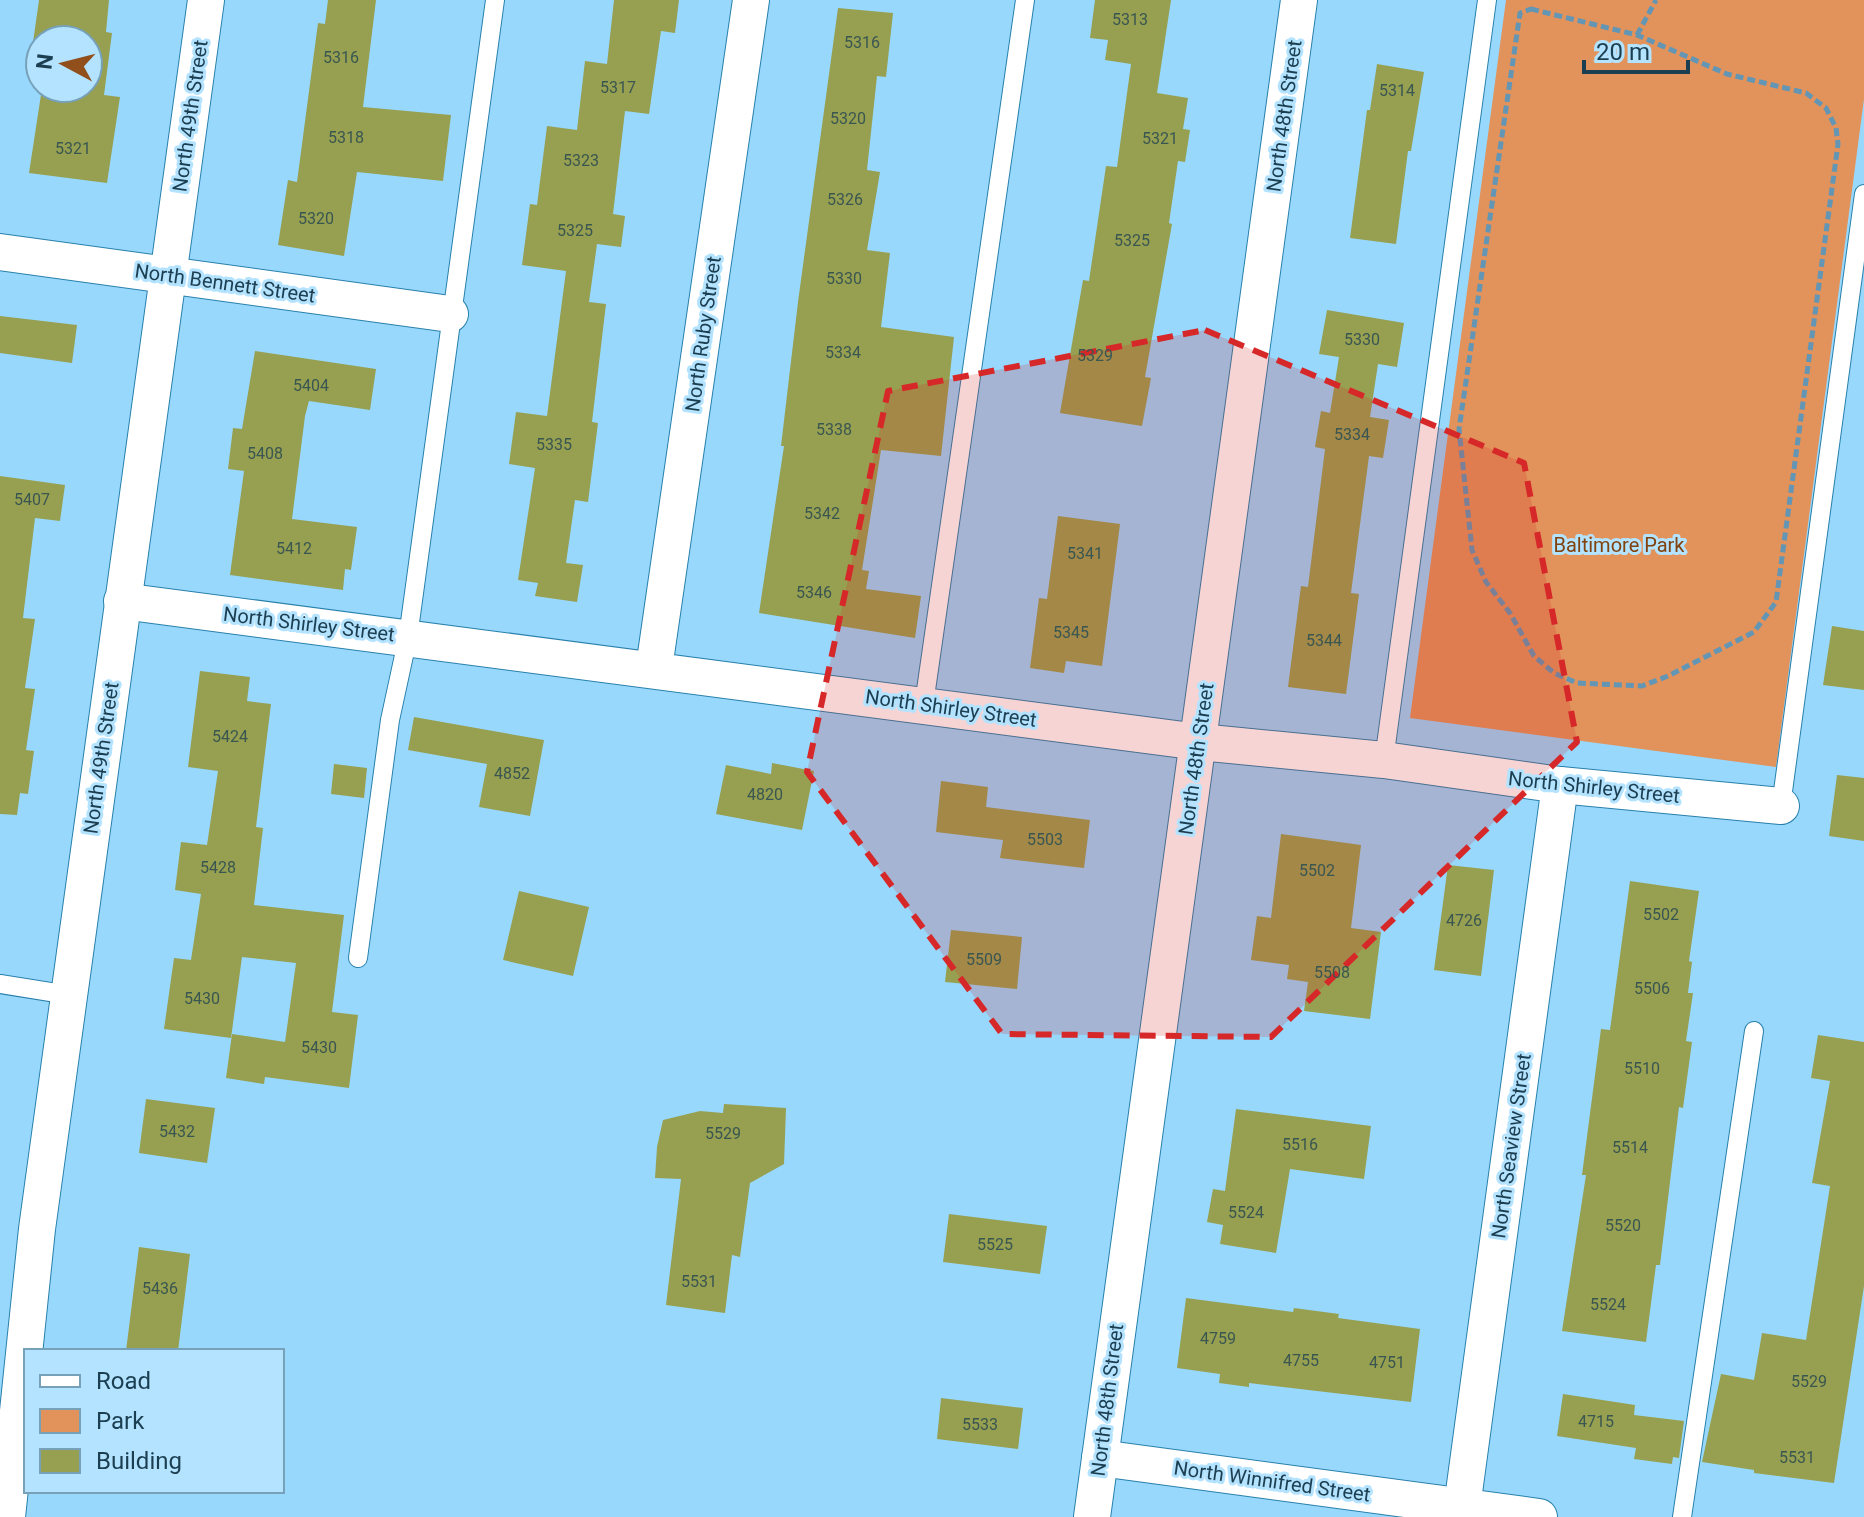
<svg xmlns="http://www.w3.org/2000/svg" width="1864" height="1517" font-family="Roboto,sans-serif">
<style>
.green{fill:#e2925b}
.building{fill:#97a050}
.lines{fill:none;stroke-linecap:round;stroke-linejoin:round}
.service-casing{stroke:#2880ab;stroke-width:20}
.minor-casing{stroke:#2880ab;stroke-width:38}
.path{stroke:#6396b4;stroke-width:5;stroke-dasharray:8 4;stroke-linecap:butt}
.service{stroke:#fff;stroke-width:18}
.minor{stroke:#fff;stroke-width:36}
.marked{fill:#d62828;fill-opacity:0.2;stroke:#d62828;stroke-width:6;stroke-dasharray:16 10;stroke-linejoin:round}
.labels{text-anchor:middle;stroke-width:6;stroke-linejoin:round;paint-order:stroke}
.number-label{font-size:16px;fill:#3a5651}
.street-label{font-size:20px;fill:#1b3e51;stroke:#b4e3ff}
.park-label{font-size:20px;fill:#81420e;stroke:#b4e3ff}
</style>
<rect width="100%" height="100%" fill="#98d8fd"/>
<!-- green -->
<path class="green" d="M 1506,0 L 1864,0 L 1864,99 L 1776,767 L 1410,718 Z"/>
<!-- building -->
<g class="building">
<path d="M 39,0 L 109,0 L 106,32 L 112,33 L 104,95 L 120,97 L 107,183 L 29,173 L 42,88 L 88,88 L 88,40 L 40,40 L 40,80 L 28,78 Z"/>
<path d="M 328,0 L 376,0 L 363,107 L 451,115 L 443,181 L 357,172 L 344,256 L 278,245 L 288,180 L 297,182 L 318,23 L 325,24 Z"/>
<path d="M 614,0 L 679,0 L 675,33 L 661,31 L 649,114 L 625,111 L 613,214 L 625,216 L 621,247 L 597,244 L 589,302 L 606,304 L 592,422 L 598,423 L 588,502 L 575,500 L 566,563 L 583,565 L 577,602 L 535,596 L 538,583 L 518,580 L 535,468 L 509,464 L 516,412 L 547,416 L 566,271 L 522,265 L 530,204 L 537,205 L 547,126 L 577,130 L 585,61 L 607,64 Z"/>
<path d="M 1095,0 L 1171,0 L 1157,93 L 1188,98 L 1183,129 L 1190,130 L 1185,162 L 1178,161 L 1169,223 L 1172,224 L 1145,377 L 1151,378 L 1142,426 L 1060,413 L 1083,280 L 1089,281 L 1106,166 L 1117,167 L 1131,64 L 1105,60 L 1108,40 L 1090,38 Z"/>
<path d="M 838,8 L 893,13 L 886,77 L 877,76 L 867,170 L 880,172 L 867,250 L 890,253 L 881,327 L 954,337 L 941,456 L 881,450 L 862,570 L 869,571 L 866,589 L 921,596 L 915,638 L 759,613 L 784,446 L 781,446 L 798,302 Z"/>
<path d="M 1377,64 L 1424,72 L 1411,151 L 1408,151 L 1396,244 L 1350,238 L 1367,110 L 1370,110 Z"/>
<path d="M 1327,310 L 1404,323 L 1397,367 L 1378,364 L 1370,417 L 1389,420 L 1383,458 L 1369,456 L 1351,593 L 1359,594 L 1346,694 L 1288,687 L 1301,586 L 1308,587 L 1325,449 L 1315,447 L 1321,411 L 1330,413 L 1339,357 L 1319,354 Z"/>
<path d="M 0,316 L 77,325 L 72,363 L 0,353 Z"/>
<path d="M 255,351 L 376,369 L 370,410 L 309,401 L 305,416 L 292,519 L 357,527 L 351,570 L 345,569 L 343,590 L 230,575 L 244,471 L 228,469 L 233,428 L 242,429 Z"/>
<path d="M 0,476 L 65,485 L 60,521 L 35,518 L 23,618 L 35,619 L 25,688 L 35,689 L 26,750 L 34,751 L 28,794 L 20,793 L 17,815 L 0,814 Z"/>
<path d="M 1058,516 L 1120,524 L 1102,666 L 1066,661 L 1064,673 L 1030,668 L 1039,598 L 1047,599 Z"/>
<path d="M 1832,626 L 1864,631 L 1864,690 L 1823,685 Z"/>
<path d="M 200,671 L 250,677 L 247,701 L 271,704 L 256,827 L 263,828 L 254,905 L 344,915 L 332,1012 L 358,1015 L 349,1088 L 265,1077 L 264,1084 L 226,1078 L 232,1034 L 285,1042 L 296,963 L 242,957 L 231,1038 L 164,1029 L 174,958 L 191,960 L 201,894 L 175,890 L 181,842 L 207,845 L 218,771 L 188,767 Z"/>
<path d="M 414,717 L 544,740 L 530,816 L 479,807 L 487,764 L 408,750 Z"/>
<path d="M 772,763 L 814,771 L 802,830 L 716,814 L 726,765 L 771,774 Z"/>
<path d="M 334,764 L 367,768 L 364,798 L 331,794 Z"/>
<path d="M 1837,775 L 1864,778 L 1864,841 L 1829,836 Z"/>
<path d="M 941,781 L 988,787 L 986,807 L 1090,820 L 1084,868 L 1000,858 L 1003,840 L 936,832 Z"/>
<path d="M 1281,834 L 1361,845 L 1351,928 L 1381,932 L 1370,1019 L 1304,1011 L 1308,982 L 1287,979 L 1289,965 L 1251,960 L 1257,916 L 1271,918 Z"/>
<path d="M 1448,865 L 1494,870 L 1481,976 L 1434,970 Z"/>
<path d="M 1630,881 L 1699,891 L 1689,961 L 1692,962 L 1688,993 L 1693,993 L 1686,1041 L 1692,1042 L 1683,1108 L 1679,1107 L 1660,1265 L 1656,1265 L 1646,1342 L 1562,1331 L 1586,1175 L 1582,1175 L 1601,1029 L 1610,1030 Z"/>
<path d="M 519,891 L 589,907 L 573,976 L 503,960 Z"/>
<path d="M 951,930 L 1022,937 L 1017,989 L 945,982 Z"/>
<path d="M 1818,1035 L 1864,1042 L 1864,1286 L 1834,1483 L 1754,1473 L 1754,1470 L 1702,1462 L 1721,1374 L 1754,1380 L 1762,1333 L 1806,1340 L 1830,1186 L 1812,1183 L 1830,1081 L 1811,1078 Z"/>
<path d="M 146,1099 L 215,1108 L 207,1163 L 139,1153 Z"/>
<path d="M 724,1104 L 786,1108 L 784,1164 L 750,1183 L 740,1257 L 732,1255 L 725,1313 L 666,1305 L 681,1179 L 655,1178 L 657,1147 L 663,1120 L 700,1111 L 723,1113 Z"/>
<path d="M 1236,1109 L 1371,1126 L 1364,1179 L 1290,1169 L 1276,1253 L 1220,1244 L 1223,1225 L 1207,1222 L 1213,1189 L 1225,1191 Z"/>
<path d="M 949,1214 L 1047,1226 L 1040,1274 L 943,1262 Z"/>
<path d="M 139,1247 L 190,1254 L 178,1351 L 126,1351 Z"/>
<path d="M 1186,1298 L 1293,1312 L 1294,1308 L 1339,1314 L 1338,1318 L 1420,1329 L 1411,1402 L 1249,1383 L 1249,1387 L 1219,1383 L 1220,1374 L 1177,1368 Z"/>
<path d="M 1563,1394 L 1635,1405 L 1634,1415 L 1684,1421 L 1679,1458 L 1673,1457 L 1672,1464 L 1634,1459 L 1636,1448 L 1557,1436 Z"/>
<path d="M 941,1398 L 1023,1408 L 1018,1449 L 937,1439 Z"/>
</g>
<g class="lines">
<!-- service casing -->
<g class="service-casing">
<g id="service">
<path d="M 924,704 L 1025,0"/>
<path d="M 1384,760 L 1487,0"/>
<path d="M 1781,806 L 1864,194"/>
<path d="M 358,958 L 390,720 L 408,637 L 495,0"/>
<path d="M 0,984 L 69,995"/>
<path d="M 1682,1517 L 1754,1031"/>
</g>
</g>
<!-- minor casing -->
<g class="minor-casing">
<g id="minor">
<path d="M 0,252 L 450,314"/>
<path d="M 122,601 L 1199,742 L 1384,760 L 1560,785 L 1781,806"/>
<path d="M 654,668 L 751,0"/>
<path d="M 1100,1458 L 1539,1517"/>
<path d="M 1462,1507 L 1560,785"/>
<path d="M 7,1517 L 37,1229 L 206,0"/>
<path d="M 1092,1517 L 1299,0"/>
</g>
</g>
<!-- path -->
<g class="path">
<path d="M 1531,9 L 1637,35 L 1727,74 L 1806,93 L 1826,108 L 1836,128 L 1838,144 L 1776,602 L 1754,632 L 1668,676 L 1642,686 L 1577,683 L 1554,673 L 1534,656 L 1510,613 L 1486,582 L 1472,550 L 1459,429 L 1520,13 Z"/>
<path d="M 1637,35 L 1656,0"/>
</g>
<!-- service -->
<use href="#service" class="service"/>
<!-- minor -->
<use href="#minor" class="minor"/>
</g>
<!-- marked area -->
<path class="marked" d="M 1205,330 L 1524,463 L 1577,742 L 1271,1037 L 1002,1034 L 807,772 L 888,391 Z"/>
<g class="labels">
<!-- number labels -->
<g class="number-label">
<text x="1130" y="25">5313</text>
<text x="862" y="48">5316</text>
<text x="341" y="63">5316</text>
<text x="618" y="93">5317</text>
<text x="1397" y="96">5314</text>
<text x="848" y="124">5320</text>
<text x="346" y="143">5318</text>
<text x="1160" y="144">5321</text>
<text x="73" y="154">5321</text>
<text x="581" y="166">5323</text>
<text x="845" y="205">5326</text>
<text x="316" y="224">5320</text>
<text x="575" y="236">5325</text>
<text x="1132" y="246">5325</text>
<text x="844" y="284">5330</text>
<text x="1362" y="345">5330</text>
<text x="843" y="358">5334</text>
<text x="1095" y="361">5329</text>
<text x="311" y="391">5404</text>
<text x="834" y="435">5338</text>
<text x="1352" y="440">5334</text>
<text x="554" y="450">5335</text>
<text x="265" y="459">5408</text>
<text x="32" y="505">5407</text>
<text x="822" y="519">5342</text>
<text x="294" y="554">5412</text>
<text x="1085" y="559">5341</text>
<text x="814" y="598">5346</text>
<text x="1071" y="638">5345</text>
<text x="1324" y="646">5344</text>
<text x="230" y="742">5424</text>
<text x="512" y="779">4852</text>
<text x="765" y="800">4820</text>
<text x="1045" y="845">5503</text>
<text x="218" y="873">5428</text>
<text x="1317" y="876">5502</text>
<text x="1661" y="920">5502</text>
<text x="1464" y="926">4726</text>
<text x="984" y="965">5509</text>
<text x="1332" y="978">5508</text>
<text x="1652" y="994">5506</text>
<text x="202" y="1004">5430</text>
<text x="319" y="1053">5430</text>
<text x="1642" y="1074">5510</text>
<text x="177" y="1137">5432</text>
<text x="723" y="1139">5529</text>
<text x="1300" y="1150">5516</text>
<text x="1630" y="1153">5514</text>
<text x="1246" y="1218">5524</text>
<text x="1623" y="1231">5520</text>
<text x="995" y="1250">5525</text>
<text x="699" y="1287">5531</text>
<text x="160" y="1294">5436</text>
<text x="1608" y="1310">5524</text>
<text x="1218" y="1344">4759</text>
<text x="1301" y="1366">4755</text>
<text x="1387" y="1368">4751</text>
<text x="1809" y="1387">5529</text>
<text x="1596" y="1427">4715</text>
<text x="980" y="1430">5533</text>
<text x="1797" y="1463">5531</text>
</g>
<!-- street labels -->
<g class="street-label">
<text transform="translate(190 116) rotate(-82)" y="7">North 49th Street</text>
<text transform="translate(1284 116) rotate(-82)" y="7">North 48th Street</text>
<text transform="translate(225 283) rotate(8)" y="7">North Bennett Street</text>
<text transform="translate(703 334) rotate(-82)" y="7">North Ruby Street</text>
<text transform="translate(309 624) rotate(7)" y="7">North Shirley Street</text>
<text transform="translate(951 708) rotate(8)" y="7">North Shirley Street</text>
<text transform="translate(101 758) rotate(-82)" y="7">North 49th Street</text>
<text transform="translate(1196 759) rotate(-82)" y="7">North 48th Street</text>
<text transform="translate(1594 787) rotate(6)" y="7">North Shirley Street</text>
<text transform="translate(1511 1146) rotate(-82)" y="7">North Seaview Street</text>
<text transform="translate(1107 1400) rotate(-83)" y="7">North 48th Street</text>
<text transform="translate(1272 1481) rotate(8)" y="7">North Winnifred Street</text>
</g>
<!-- park labels -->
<g class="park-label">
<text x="1619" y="552">Baltimore Park</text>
</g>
</g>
<!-- legend -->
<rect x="24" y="1349" width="260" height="144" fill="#b4e3ff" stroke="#77a1b9" stroke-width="2"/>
<rect x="40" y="1375" width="40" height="12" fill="#ffffff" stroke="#77a1b9" stroke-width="2"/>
<text x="96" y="1389" font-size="24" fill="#1b3e51">Road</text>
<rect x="40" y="1409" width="40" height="24" fill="#e2925b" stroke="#77a1b9" stroke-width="2"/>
<text x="96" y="1429" font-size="24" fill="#1b3e51">Park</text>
<rect x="40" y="1449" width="40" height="24" fill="#97a050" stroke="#77a1b9" stroke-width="2"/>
<text x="96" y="1469" font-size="24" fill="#1b3e51">Building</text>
<!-- north arrow -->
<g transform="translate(64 64) rotate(277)"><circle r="38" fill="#b4e3ff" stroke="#77a1b9" stroke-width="2"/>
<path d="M0-6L14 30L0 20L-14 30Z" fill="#914f1c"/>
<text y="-12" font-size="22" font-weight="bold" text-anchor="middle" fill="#1b3e51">N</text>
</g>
<!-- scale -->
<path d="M1584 60v12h104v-12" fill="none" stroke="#1b3e51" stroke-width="4"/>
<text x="1596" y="60" font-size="24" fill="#1b3e51" stroke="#b4e3ff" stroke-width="6" paint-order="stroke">20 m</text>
</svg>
